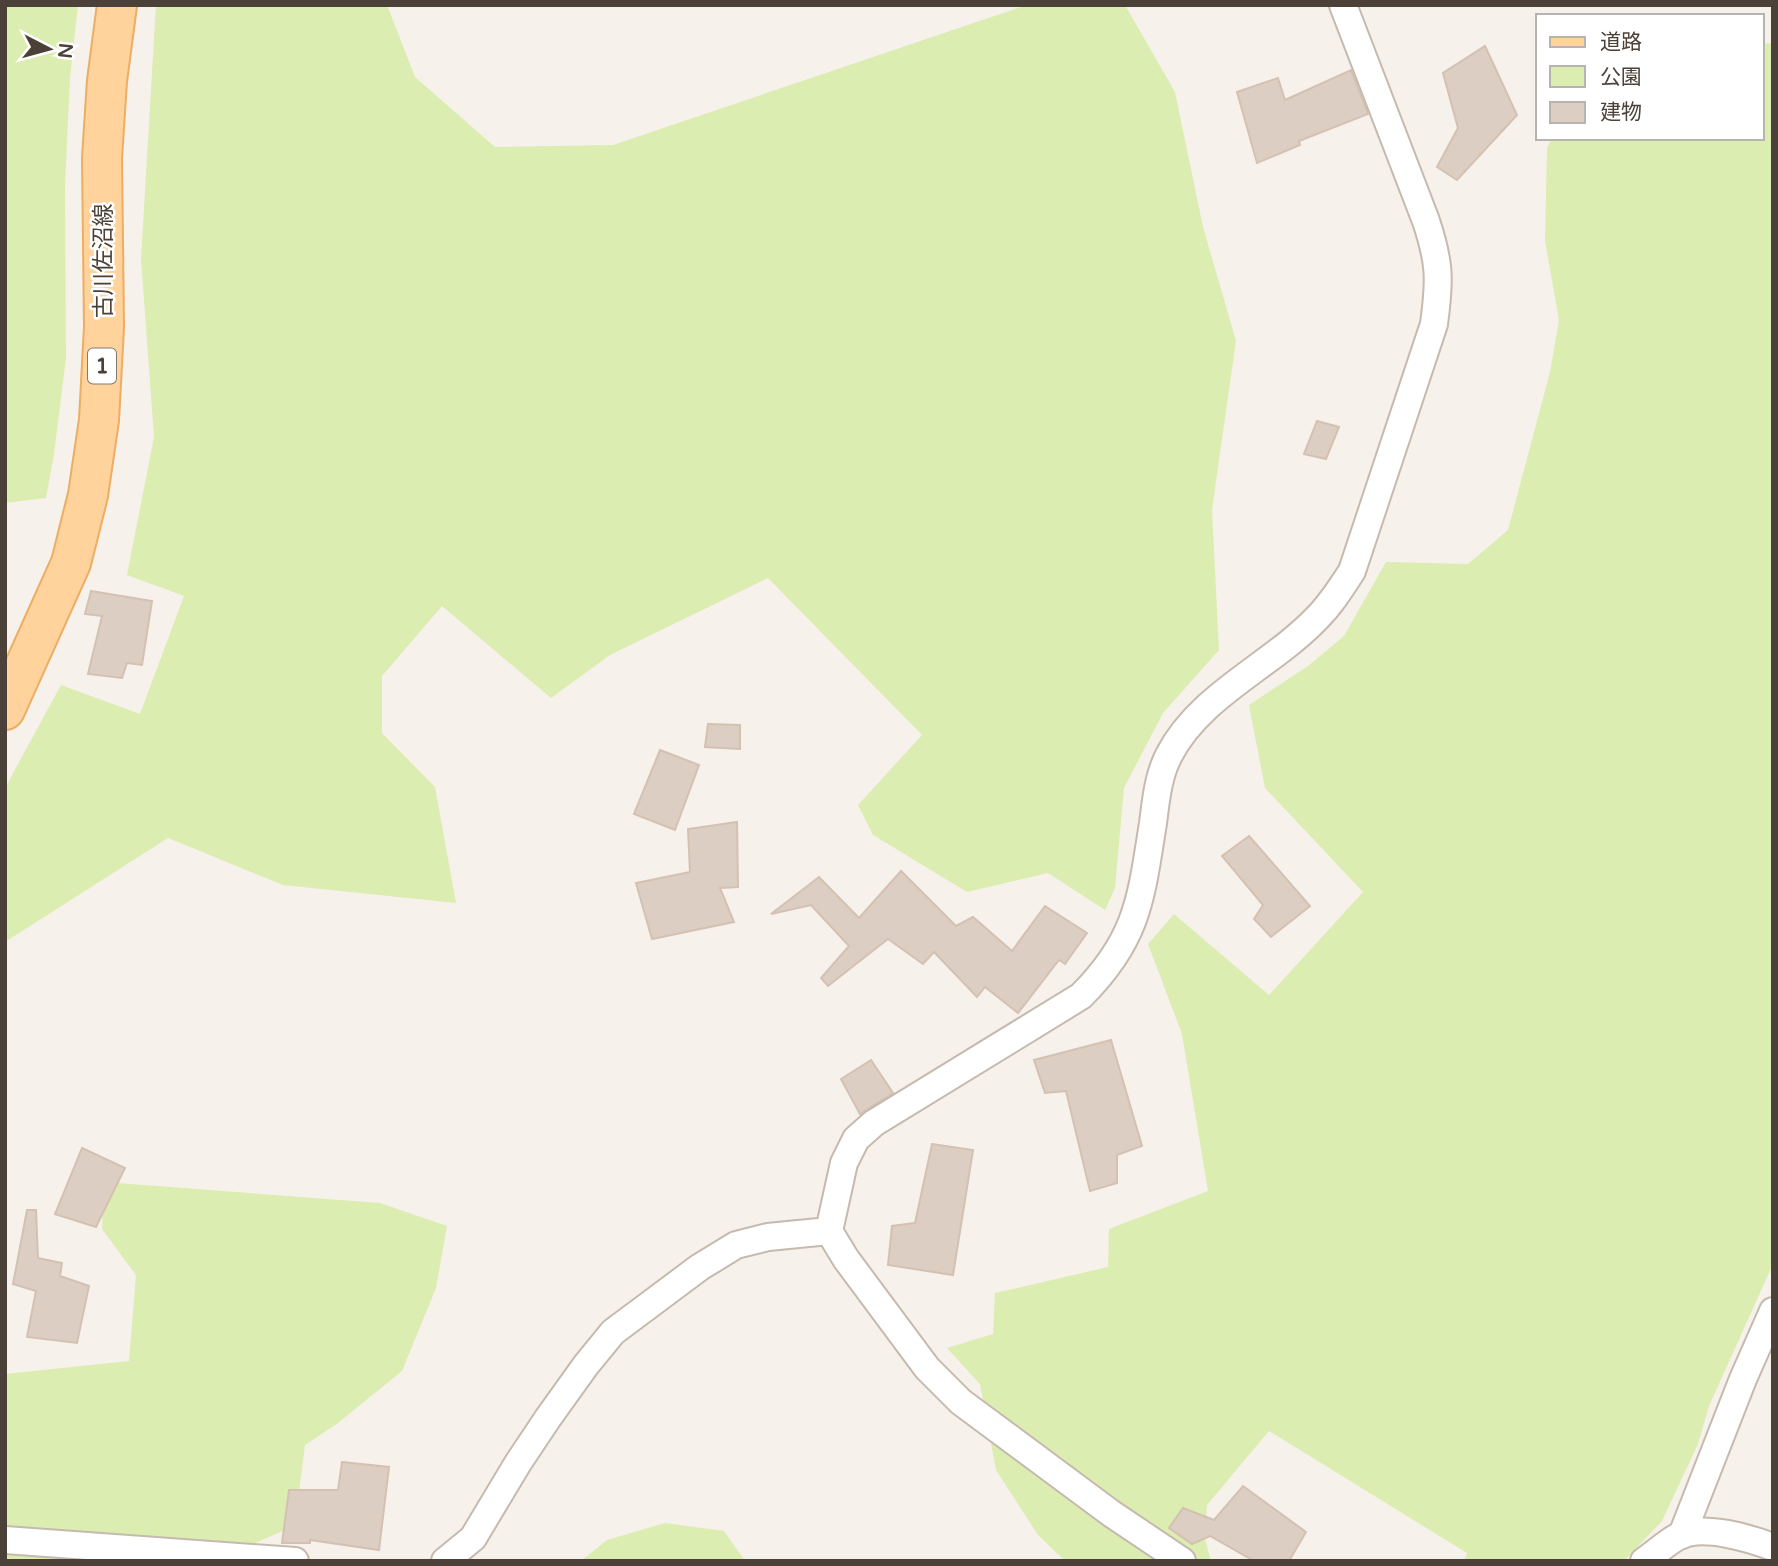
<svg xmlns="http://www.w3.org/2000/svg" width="1778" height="1566" font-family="'Varela Round','Noto Sans JP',sans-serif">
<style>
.green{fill:#dbedb1}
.building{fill:#dccec2;stroke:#d4c1b2;stroke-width:2}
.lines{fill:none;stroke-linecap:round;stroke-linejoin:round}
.street-casing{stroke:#c6baaf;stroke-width:30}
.primary-casing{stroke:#edad63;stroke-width:42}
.street{stroke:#fff;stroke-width:26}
.primary{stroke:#ffd39b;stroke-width:38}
.labels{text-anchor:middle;stroke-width:5;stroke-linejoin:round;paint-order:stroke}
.shield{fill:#fff;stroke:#817a74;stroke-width:2}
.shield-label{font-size:21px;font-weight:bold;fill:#4b4138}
.street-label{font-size:23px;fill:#4b4138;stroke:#fff}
</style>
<rect width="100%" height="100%" fill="#f6f1eb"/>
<!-- green -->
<g class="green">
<path d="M 5,5 L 78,5 L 70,78 L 65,186 L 66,358 L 54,454 L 46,498 L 5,503 Z"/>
<path d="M 156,5 L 387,5 L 415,77 L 495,147 L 613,145 L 1027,5 L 1125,5 L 1175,92 L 1203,227 L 1236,341 L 1212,510 L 1219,650 L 1163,713 L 1124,788 L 1115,888 L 1105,910 L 1048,873 L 967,892 L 873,835 L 858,805 L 922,735 L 768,578 L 610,655 L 551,698 L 442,606 L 382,676 L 382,733 L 435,787 L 456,903 L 283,885 L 168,838 L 5,942 L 5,788 L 61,685 L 140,714 L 184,596 L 127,575 L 154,437 L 141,259 Z"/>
<path d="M 1773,43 L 1773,1264 L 1709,1406 L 1698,1444 L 1662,1521 L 1624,1561 L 1464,1561 L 1467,1553 L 1269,1431 L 1207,1505 L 1205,1539 L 1211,1561 L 1065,1561 L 1038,1535 L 996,1470 L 980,1384 L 947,1348 L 993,1334 L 995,1293 L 1108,1267 L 1109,1229 L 1208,1191 L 1182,1034 L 1148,944 L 1174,914 L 1269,995 L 1363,892 L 1265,788 L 1249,705 L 1308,666 L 1344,636 L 1386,562 L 1468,564 L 1508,530 L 1550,372 L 1559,320 L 1545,241 L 1547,148 L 1552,138 L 1762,138 L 1762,44 Z"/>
<path d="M 104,1182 L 380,1203 L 447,1226 L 436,1288 L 402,1371 L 338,1423 L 305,1445 L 298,1499 L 292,1527 L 232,1553 L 206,1561 L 5,1561 L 5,1374 L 129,1361 L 136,1275 L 102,1229 Z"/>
<path d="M 665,1523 L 724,1531 L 745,1561 L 581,1561 L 607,1540 Z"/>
</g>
<!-- building -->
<g class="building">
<path d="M 1485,46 L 1517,115 L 1457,180 L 1437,167 L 1458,128 L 1443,73 Z"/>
<path d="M 1351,70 L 1368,114 L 1299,141 L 1300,145 L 1257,163 L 1237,92 L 1278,78 L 1285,100 Z"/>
<path d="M 1317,421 L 1339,427 L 1326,459 L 1304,454 Z"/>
<path d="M 91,591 L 152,601 L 142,665 L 127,663 L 122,678 L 88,674 L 102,616 L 85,614 Z"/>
<path d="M 708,724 L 740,725 L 740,749 L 705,747 Z"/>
<path d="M 660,750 L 699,765 L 675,830 L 634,814 Z"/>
<path d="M 737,822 L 738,887 L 720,888 L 734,922 L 652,939 L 636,883 L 690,872 L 688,829 Z"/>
<path d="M 1249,836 L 1310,906 L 1271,937 L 1254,919 L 1263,905 L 1222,856 Z"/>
<path d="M 901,871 L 956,926 L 973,917 L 1012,951 L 1045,906 L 1087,933 L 1065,964 L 1059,960 L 1018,1013 L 985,987 L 977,997 L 934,952 L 923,964 L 888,939 L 828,986 L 821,978 L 849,946 L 811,905 L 771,914 L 819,877 L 859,918 Z"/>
<path d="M 1111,1040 L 1142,1146 L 1117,1155 L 1117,1183 L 1090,1191 L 1066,1091 L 1045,1093 L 1034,1060 Z"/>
<path d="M 871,1060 L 893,1093 L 860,1114 L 841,1079 Z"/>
<path d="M 932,1144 L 973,1150 L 953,1275 L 888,1265 L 892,1226 L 915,1223 Z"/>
<path d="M 82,1148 L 125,1168 L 96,1227 L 55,1214 Z"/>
<path d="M 27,1210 L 36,1210 L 38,1258 L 62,1263 L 60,1276 L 89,1286 L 77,1343 L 27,1337 L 36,1291 L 13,1284 Z"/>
<path d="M 342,1462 L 389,1467 L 379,1550 L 310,1540 L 310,1543 L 282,1543 L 289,1490 L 338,1490 Z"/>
<path d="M 1243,1486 L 1306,1532 L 1289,1561 L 1254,1561 L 1210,1536 L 1192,1544 L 1169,1528 L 1183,1508 L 1214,1520 Z"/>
</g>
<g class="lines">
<!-- street casing -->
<g class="street-casing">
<g id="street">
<path d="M 1682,1535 L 1743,1379 L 1773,1311"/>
<path d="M 5,1540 L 295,1561"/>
<path d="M 445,1561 L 473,1538 L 518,1463 L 548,1418 L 586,1365 L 613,1332 L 700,1267 L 736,1245 L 768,1237 L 829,1231"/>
<path d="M 1182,1561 L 1112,1514 L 961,1402 L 927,1368 L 846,1259 L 829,1231 L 844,1163 L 856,1139 L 874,1123 L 1081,996 C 1138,939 1141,899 1153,823 C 1156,800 1158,776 1169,755 C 1200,695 1271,666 1317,618 C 1331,604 1341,588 1352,571 L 1434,324 C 1440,280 1440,263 1426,221 L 1343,5"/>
<path d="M 1644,1561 C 1656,1553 1668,1541 1681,1535 C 1705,1525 1749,1538 1773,1547"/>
</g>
</g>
<!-- primary casing -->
<g class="primary-casing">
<path id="primary" d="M 5,710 L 71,563 L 88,495 L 99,420 L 104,327 L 102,158 L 107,81 L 117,5"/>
</g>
<!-- street -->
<use href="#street" class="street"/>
<!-- primary -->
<use href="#primary" class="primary"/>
</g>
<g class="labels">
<!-- shield labels -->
<rect class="shield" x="88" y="348.5" width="28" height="35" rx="5"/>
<g class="shield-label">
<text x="102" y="373">1</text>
</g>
<!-- street labels -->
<g class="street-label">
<text transform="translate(103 261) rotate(-90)" y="8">古川佐沼線</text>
</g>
</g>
<!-- border -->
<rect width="1778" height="1566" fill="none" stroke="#4b4138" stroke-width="14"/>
<!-- legend -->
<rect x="1536" y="14" width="228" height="126" fill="#ffffff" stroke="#b7b3af" stroke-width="2"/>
<rect x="1550" y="37" width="35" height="10" fill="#ffd39b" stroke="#b7b3af" stroke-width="2"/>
<text x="1600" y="49" font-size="21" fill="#4b4138">道路</text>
<rect x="1550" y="66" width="35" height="21" fill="#dbedb1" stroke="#b7b3af" stroke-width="2"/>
<text x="1600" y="84" font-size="21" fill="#4b4138">公園</text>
<rect x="1550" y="102" width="35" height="21" fill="#dccec2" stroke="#b7b3af" stroke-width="2"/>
<text x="1600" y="119" font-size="21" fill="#4b4138">建物</text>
<!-- north arrow -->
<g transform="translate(49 49) rotate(96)" stroke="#ffffff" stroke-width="5" paint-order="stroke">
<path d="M0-5L12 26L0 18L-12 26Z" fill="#4b4138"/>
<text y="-10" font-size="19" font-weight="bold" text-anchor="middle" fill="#4b4138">N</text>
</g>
</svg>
